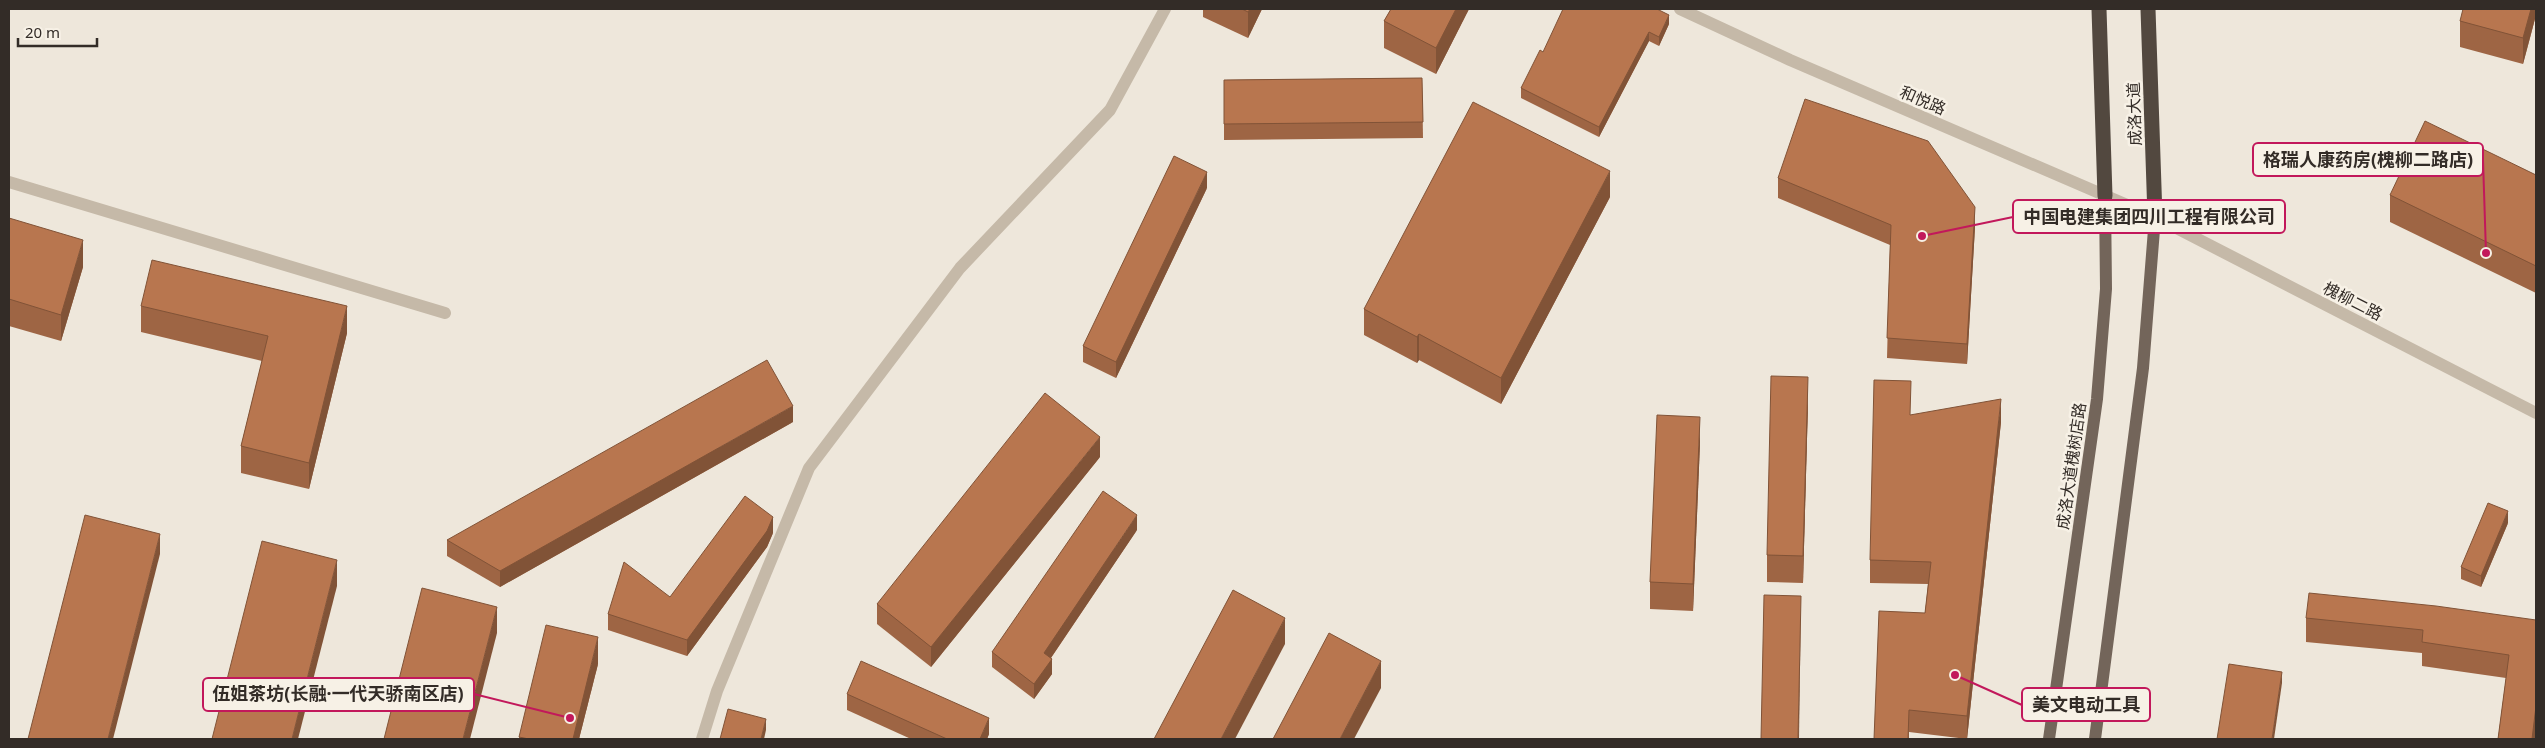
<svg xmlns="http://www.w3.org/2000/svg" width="2545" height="748" font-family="'Noto Sans','Noto Sans SC',sans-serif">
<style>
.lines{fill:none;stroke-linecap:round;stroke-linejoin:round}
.minor{stroke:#c5b9a8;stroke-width:12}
.major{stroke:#73655a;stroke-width:12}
.highway{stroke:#52483f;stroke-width:15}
.wall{fill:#9e6544}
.shaded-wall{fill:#815337}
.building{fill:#b8764f;stroke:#815337}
.labels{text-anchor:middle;stroke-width:5;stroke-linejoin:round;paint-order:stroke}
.street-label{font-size:16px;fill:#332c27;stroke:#f7f1e6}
.leader{fill:none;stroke:#c2185b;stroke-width:2}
.callout-dot{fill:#c2185b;stroke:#f7f1e6;stroke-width:2}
.callout{fill:#f7f1e6;stroke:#c2185b;stroke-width:2}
.callout-label{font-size:18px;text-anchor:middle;font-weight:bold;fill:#332c27}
</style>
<rect width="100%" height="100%" fill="#eee7db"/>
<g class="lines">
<!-- minor -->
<g class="minor">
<path d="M 1680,9 L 1790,60 L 2155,217 L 2536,413"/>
<path d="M 9,182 L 445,313"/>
<path d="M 702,739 L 717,691 L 809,468 L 960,268 L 1110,110 L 1165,9"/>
</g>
<!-- major -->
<g class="major">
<path d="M 2049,739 L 2097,399 L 2106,289 L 2105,196"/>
<path d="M 2095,739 L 2143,368 L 2155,217"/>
</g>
<!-- highway -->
<g class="highway">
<path d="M 2099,9 L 2105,196"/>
<path d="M 2148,9 L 2155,217"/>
</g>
</g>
<!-- wall -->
<g class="wall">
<path d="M 1203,9 L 1262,9 L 1248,38 L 1203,17 Z"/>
<path d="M 1391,9 L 1469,9 L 1436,74 L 1384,48 L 1384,21 Z"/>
<path d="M 2536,9 L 2536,15 L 2523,64 L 2460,47 L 2460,21 Z"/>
<path d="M 1669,24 L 1659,46 L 1649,41 L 1599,137 L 1521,98 L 1521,88 L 1543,52 Z"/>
<path d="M 1422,78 L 1423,138 L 1224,140 L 1224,80 Z"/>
<path d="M 2536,175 L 2536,293 L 2390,222 L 2390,195 Z"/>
<path d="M 1778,178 L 1975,227 L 1967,364 L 1887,358 L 1890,245 L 1778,198 Z"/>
<path d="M 1207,188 L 1116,378 L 1083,362 L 1083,346 Z"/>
<path d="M 1610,197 L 1501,404 L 1419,360 L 1417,363 L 1364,335 L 1364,309 Z"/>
<path d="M 9,218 L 83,267 L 61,341 L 9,326 Z"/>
<path d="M 141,306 L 347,333 L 309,489 L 241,473 L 241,446 L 262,361 L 141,332 Z"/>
<path d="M 1808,403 L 1803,583 L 1767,582 L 1767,555 Z"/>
<path d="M 1911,415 L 2001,422 L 1967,739 L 1909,732 L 1909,739 L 1874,739 L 1925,613 L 1928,584 L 1870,583 L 1870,560 Z"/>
<path d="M 793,422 L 500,587 L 447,556 L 447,540 Z"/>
<path d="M 1700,443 L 1693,611 L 1650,609 L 1650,582 Z"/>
<path d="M 1100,457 L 931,667 L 877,624 L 877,604 Z"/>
<path d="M 2508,523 L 2481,587 L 2461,579 L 2461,567 Z"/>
<path d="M 1137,530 L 1051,658 L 1052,674 L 1034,699 L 992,667 L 992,652 Z"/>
<path d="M 773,533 L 767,547 L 687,656 L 608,630 L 608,614 L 670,597 Z"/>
<path d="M 2306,618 L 2536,620 L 2536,730 L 2535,739 L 2498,739 L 2506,678 L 2422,666 L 2422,653 L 2306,642 Z"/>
<path d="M 598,664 L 579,739 L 519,739 L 519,737 Z"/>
<path d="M 847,694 L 989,734 L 987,739 L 911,739 L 847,710 Z"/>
</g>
<!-- shaded-wall -->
<g class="shaded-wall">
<path d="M 1250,9 L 1262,9 L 1248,38 L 1248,12 Z"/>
<path d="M 1456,9 L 1469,9 L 1436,74 L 1436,48 Z"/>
<path d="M 2531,9 L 2536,9 L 2536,15 L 2523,64 L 2523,38 Z"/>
<path d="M 1669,15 L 1669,24 L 1659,46 L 1659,37 Z"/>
<path d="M 1649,32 L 1649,41 L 1599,137 L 1599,127 Z"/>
<path d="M 1610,171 L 1610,197 L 1501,404 L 1501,378 Z"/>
<path d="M 1207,172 L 1207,188 L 1116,378 L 1116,362 Z"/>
<path d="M 1975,207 L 1975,227 L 1967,364 L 1967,344 Z"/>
<path d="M 83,240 L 83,267 L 61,341 L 61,315 Z"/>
<path d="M 347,306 L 347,333 L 309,489 L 309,463 Z"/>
<path d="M 1419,334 L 1419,360 L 1417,363 L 1417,337 Z"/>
<path d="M 1808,377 L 1808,403 L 1803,583 L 1803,556 Z"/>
<path d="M 2001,399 L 2001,422 L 1967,739 L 1967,716 Z"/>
<path d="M 793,406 L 793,422 L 500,587 L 500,571 Z"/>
<path d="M 1700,417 L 1700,443 L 1693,611 L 1693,584 Z"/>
<path d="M 1100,437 L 1100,457 L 931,667 L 931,647 Z"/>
<path d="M 2508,511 L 2508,523 L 2481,587 L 2481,576 Z"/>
<path d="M 1137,515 L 1137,530 L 1044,668 L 1044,653 Z"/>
<path d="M 773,517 L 773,533 L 767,547 L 687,656 L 687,640 Z"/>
<path d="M 160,534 L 160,554 L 113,739 L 108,739 Z"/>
<path d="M 337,560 L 337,586 L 298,739 L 292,739 Z"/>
<path d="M 1801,596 L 1799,739 L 1798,739 Z"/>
<path d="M 497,607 L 497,633 L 470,739 L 463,739 Z"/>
<path d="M 1285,618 L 1285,644 L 1235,739 L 1221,739 Z"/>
<path d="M 598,637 L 598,664 L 579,739 L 573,739 Z"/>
<path d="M 1052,659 L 1052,674 L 1034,699 L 1034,684 Z"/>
<path d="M 1381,661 L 1381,688 L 1354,739 L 1340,739 Z"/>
<path d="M 2282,672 L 2282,683 L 2274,739 L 2272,739 Z"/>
<path d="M 2536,706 L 2536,730 L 2535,739 L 2532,739 Z"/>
<path d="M 989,718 L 989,734 L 987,739 L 980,739 Z"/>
<path d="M 766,719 L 766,730 L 764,739 L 761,739 Z"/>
</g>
<!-- building -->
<g class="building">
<path d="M 1242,9 L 1250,9 L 1248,12 Z"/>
<path d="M 1391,9 L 1456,9 L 1436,48 L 1384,21 Z"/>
<path d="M 1563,9 L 1657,9 L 1669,15 L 1659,37 L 1649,32 L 1599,127 L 1521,88 L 1540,50 L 1543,52 Z"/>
<path d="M 2463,9 L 2531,9 L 2523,38 L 2460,21 Z"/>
<path d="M 1422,78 L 1423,122 L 1224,124 L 1224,80 Z"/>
<path d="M 1805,99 L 1928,141 L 1975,207 L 1967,344 L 1887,338 L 1891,225 L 1778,178 Z"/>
<path d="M 1473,102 L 1610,171 L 1501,378 L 1419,334 L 1417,337 L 1364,309 Z"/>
<path d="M 2425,121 L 2536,175 L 2536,266 L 2390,195 Z"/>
<path d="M 1174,156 L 1207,172 L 1116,362 L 1083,346 Z"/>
<path d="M 9,218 L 83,240 L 61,315 L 9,299 Z"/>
<path d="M 152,260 L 347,306 L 309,463 L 241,446 L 268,336 L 141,306 Z"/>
<path d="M 767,360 L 793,406 L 500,571 L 447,540 Z"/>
<path d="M 1771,376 L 1808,377 L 1803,556 L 1767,555 Z"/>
<path d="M 1874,380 L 1911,381 L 1910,415 L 2001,399 L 1967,716 L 1909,710 L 1908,739 L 1874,739 L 1879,611 L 1925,613 L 1931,562 L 1870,560 Z"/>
<path d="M 1045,393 L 1100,437 L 931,647 L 877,604 Z"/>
<path d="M 1657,415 L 1700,417 L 1693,584 L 1650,582 Z"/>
<path d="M 1103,491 L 1137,515 L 1044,653 L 1052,659 L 1034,684 L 992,652 Z"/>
<path d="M 745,496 L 773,517 L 767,531 L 687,640 L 608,614 L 624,562 L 670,597 Z"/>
<path d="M 2488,503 L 2508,511 L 2481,576 L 2461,567 Z"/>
<path d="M 85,515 L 160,534 L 108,739 L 28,739 Z"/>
<path d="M 262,541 L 337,560 L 292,739 L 212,739 Z"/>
<path d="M 422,588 L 497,607 L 463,739 L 384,739 Z"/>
<path d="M 1233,590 L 1285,618 L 1221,739 L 1154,739 Z"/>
<path d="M 2309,593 L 2436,606 L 2536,620 L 2536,706 L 2532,739 L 2498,739 L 2509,655 L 2422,642 L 2423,630 L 2306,618 Z"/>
<path d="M 1764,595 L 1801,596 L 1798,739 L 1761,739 Z"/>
<path d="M 546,625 L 598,637 L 573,739 L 529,739 L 519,737 Z"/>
<path d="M 1329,633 L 1381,661 L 1340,739 L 1273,739 Z"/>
<path d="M 861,661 L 989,718 L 980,739 L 947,739 L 847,694 Z"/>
<path d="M 2229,664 L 2282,672 L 2272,739 L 2217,739 Z"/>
<path d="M 728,709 L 766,719 L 761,739 L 720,739 Z"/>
</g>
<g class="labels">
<!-- street labels -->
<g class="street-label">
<text transform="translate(1923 100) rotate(23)" y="6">和悦路</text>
<text transform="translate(2134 114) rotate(-92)" y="6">成洛大道</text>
<text transform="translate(2353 301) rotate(27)" y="6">槐柳二路</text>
<text transform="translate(2071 466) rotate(-82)" y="6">成洛大道槐树店路</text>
</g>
</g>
<!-- callouts -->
<path class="leader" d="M2486 253L2483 160M1922 236L2013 217M570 718L474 694M1955 675L2022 705"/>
<g class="callout-dot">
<circle cx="2486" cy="253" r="5"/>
<circle cx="1922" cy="236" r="5"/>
<circle cx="570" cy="718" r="5"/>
<circle cx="1955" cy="675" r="5"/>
</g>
<g class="callout">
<rect x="2253" y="143" width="230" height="33" rx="5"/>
<rect x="2013" y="200" width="272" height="33" rx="5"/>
<rect x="203" y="678" width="271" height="33" rx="5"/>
<rect x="2022" y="688" width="128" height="33" rx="5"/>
</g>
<g class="callout-label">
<text x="2368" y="166">格瑞人康药房(槐柳二路店)</text>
<text x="2149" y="223">中国电建集团四川工程有限公司</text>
<text x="338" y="700">伍姐茶坊(长融·一代天骄南区店)</text>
<text x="2086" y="711">美文电动工具</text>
</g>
<!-- border -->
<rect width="2545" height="748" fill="none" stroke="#332c27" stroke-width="20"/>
<!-- scale -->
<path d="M18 38v8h79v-8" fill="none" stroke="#332c27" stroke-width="2.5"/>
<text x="25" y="38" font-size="15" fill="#332c27" stroke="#f7f1e6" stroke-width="4" paint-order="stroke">20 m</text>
</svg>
